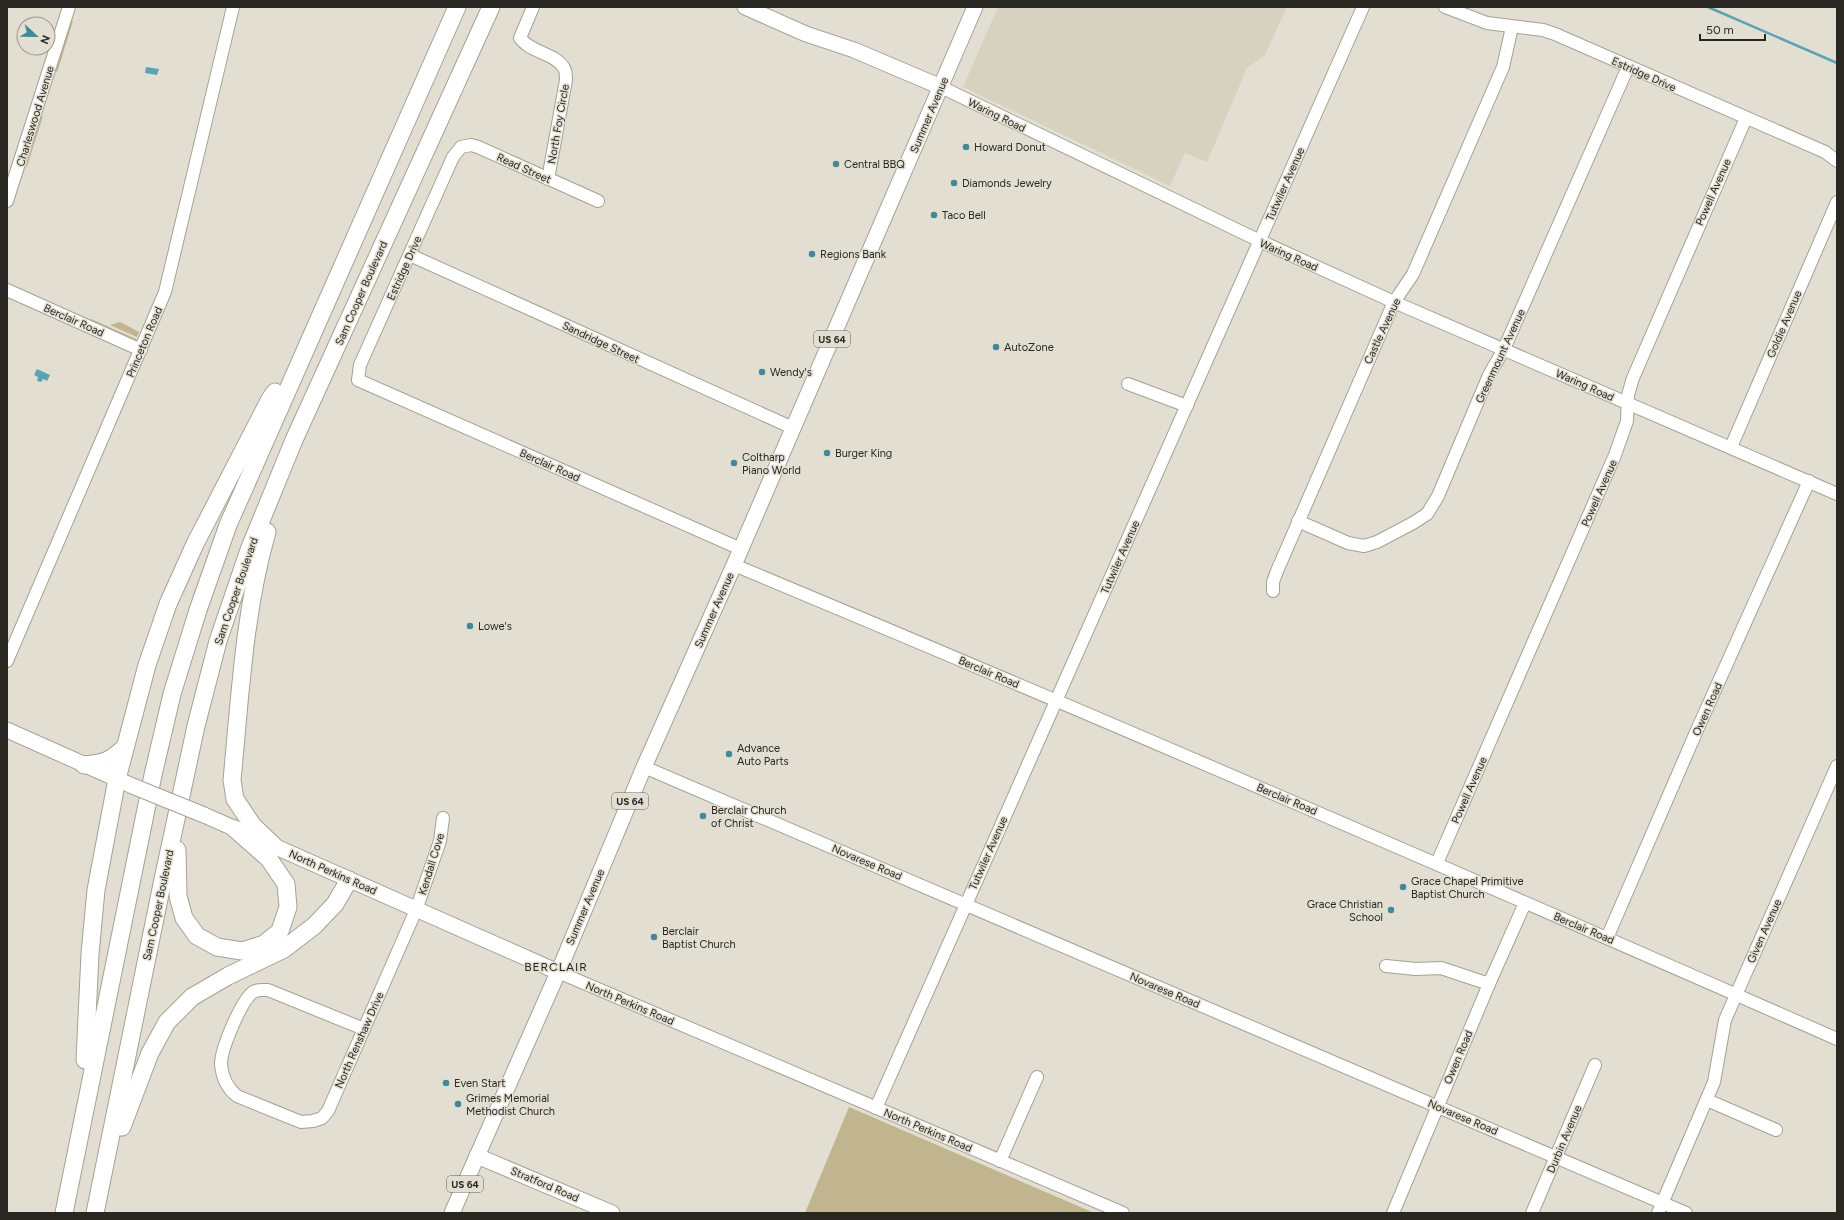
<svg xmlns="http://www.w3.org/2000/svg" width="1844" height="1220" font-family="Figtree,sans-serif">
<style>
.built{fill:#d7d2bf}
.green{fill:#c0b58e}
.water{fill:#5ba2b4}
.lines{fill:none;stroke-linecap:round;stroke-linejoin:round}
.stream{stroke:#5ba2b4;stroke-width:2.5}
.minor-casing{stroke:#a4a195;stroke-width:14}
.major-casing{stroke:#a4a195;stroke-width:17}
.highway-casing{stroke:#a4a195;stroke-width:19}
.minor{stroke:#fff;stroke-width:12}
.major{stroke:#fff;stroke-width:15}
.highway{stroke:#fff;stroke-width:17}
.major-bridge-casing{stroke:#a4a195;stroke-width:17;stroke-linecap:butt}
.major-bridge{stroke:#fff;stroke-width:15}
.poi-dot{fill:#458798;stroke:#e2dfd2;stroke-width:1.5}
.labels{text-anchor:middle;stroke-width:3;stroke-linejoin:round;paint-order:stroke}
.shield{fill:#e2dfd2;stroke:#605e57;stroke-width:1}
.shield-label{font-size:10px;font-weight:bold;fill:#282722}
.street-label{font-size:11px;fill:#282722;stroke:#e2dfd2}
.poi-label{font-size:11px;fill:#282722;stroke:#e2dfd2;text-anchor:start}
.neighbourhood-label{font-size:12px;letter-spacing:1px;fill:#282722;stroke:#e2dfd2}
</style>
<rect width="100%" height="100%" fill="#e2dfd2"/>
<!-- built -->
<path class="built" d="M 998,7 L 1287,7 L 1265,55 L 1247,68 L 1207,162 L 1185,153 L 1170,186 L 963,87 Z"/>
<!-- green -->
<g class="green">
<path d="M 71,21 L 73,21 L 57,73 L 56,71 Z"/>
<path d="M 43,116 L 27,167 L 26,166 L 41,117 Z"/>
<path d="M 91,319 L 136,339 L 136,340 L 90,320 Z"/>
<path d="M 120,322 L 139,332 L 137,337 L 110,325 Z"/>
<path d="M 849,1107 L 1092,1212 L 1092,1213 L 805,1213 Z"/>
</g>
<!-- water -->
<g class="water">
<path d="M 146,67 L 159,69 L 157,75 L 145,73 Z"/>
<path d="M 37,369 L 50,375 L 47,381 L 43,379 L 41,382 L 37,381 L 38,377 L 34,375 Z"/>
</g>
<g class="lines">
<!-- stream -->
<path class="stream" d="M 1708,7 L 1837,63"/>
<!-- minor casing -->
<g class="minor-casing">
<g id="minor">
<path d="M 533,7 L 520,38 C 531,53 555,53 564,68 C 566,71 566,77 566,80 L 548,179"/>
<path d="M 1445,7 L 1487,23 L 1543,30 L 1555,34 L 1825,152 L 1837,161"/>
<path d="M 941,87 L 1260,241 L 1394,302 L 1837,494"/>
<path d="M 7,201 L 69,7"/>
<path d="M 598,201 L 478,147 L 471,145 L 461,147 L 453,157 L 360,365 L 358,380 L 741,549"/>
<path d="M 410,255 L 793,428"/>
<path d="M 7,290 L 141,350"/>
<path d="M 1128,384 L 1187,406"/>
<path d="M 1731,447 L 1837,202"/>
<path d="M 1298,521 L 1348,543 L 1364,546 L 1377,542 L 1413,523 L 1427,514 L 1438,496 L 1489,375 L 1504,349 L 1628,67"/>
<path d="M 734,565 C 1104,719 1471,878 1837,1039"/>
<path d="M 1273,591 L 1273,582 L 1277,571 L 1394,302 L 1413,274 L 1503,67 L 1512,27"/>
<path d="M 7,661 L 165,292 L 233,7"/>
<path d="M 644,767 L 1686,1213"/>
<path d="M 1437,863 L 1615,455 L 1627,421 L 1628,395 L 1633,378 L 1746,118"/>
<path d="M 1607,938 L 1697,730 L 1809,481"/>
<path d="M 1386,966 L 1416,969 L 1441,968 L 1489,984"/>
<path d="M 558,972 L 1123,1213"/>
<path d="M 364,1029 L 268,990 C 263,990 258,989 253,992 C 241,1001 221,1049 221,1064 C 222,1077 227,1088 237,1096 L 301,1122 L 313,1121 L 322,1118 L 328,1111 L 416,910 L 440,841 L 443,818"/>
<path d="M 1707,1100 L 1776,1130"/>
<path d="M 876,1108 L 1363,7"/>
<path d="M 1000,1161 L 1037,1077"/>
<path d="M 1393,1213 L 1489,984 L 1525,903"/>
<path d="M 1532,1213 L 1595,1065"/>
<path d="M 1658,1213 L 1714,1082 L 1725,1020 L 1837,766"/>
</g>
</g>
<!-- major casing -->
<g class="major-casing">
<g id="major">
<path d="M 745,7 L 806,34 L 854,50 L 941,87"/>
<path d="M 7,730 L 128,784"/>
<path d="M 204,815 L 558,972"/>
<path d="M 477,1156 L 612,1213"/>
<path d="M 452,1213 L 563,961 L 644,767 L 734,565 L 975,7"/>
</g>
</g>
<!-- highway casing -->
<g class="highway-casing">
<g id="highway">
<path d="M 267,532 C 244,612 240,698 232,780 L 235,799 L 253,826 L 274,846"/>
<path d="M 84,765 C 104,763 111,761 125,747"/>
<path d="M 177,850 L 178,896 L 184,918 L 197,936 L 217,947 L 242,951 L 264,944 L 280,931 L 288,907 L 286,884 L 269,859 L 235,829"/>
<path d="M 85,1060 L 90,954 L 96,890 L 117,779 L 147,665 L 168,604 L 195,544 L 270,399 L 275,392"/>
<path d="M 122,1127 L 150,1053 L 167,1022 L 192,997 L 228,976 L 284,949 L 314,926 L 335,904 L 349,880"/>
<path d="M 64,1213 L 153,775 L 172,694 L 198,610 L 228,525 L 457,7"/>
<path d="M 95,1213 L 162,884 L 196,726 L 218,641 L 249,550 L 294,440 L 491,7"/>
</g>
</g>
<!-- minor -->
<use href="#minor" class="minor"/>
<!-- major -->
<use href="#major" class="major"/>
<!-- highway -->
<use href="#highway" class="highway"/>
<!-- major-bridge casing -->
<g class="major-bridge-casing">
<path id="major-bridge" d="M 130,785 L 204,815"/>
</g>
<!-- major-bridge -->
<use href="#major-bridge" class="major-bridge"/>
</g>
<!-- markers -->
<g class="poi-dot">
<circle cx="966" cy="147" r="4"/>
<circle cx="836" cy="164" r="4"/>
<circle cx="954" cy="183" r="4"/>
<circle cx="934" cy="215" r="4"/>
<circle cx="812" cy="254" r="4"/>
<circle cx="996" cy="347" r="4"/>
<circle cx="762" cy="372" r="4"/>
<circle cx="827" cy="453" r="4"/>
<circle cx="734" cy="463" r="4"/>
<circle cx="470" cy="626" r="4"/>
<circle cx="729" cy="754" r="4"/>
<circle cx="703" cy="816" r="4"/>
<circle cx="1403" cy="887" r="4"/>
<circle cx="1391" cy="910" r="4"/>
<circle cx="654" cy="937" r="4"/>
<circle cx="446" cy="1083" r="4"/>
<circle cx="458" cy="1104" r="4"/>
</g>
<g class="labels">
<!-- shield labels -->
<g class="shield">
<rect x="814" y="331" width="36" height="16" rx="3"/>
<rect x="612" y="793" width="36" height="16" rx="3"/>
<rect x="447" y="1176" width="36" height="16" rx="3"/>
</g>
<g class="shield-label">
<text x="832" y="343">US 64</text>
<text x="630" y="805">US 64</text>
<text x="465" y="1188">US 64</text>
</g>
<!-- street labels -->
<g class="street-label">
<text transform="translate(1644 74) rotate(24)" y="4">Estridge Drive</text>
<text transform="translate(929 115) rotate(-67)" y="4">Summer Avenue</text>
<text transform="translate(997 115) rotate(26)" y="4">Waring Road</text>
<text transform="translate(35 116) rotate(-73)" y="4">Charleswood Avenue</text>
<text transform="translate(558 124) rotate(-80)" y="4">North Foy Circle</text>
<text transform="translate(524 168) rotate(24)" y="4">Read Street</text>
<text transform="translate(1285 184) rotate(-66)" y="4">Tutwiler Avenue</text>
<text transform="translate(1713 192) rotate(-66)" y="4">Powell Avenue</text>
<text transform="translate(1289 255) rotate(24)" y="4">Waring Road</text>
<text transform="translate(404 268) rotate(-66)" y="4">Estridge Drive</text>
<text transform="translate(361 293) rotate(-66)" y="4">Sam Cooper Boulevard</text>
<text transform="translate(74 320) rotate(24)" y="4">Berclair Road</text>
<text transform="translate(1784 324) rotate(-67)" y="4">Goldie Avenue</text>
<text transform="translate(1382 331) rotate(-65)" y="4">Castle Avenue</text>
<text transform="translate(144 342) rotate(-67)" y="4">Princeton Road</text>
<text transform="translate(601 342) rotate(25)" y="4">Sandridge Street</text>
<text transform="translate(1500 356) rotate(-65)" y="4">Greenmount Avenue</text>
<text transform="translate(1585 385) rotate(24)" y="4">Waring Road</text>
<text transform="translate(550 465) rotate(24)" y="4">Berclair Road</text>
<text transform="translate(1599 493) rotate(-66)" y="4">Powell Avenue</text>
<text transform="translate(1120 557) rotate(-66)" y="4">Tutwiler Avenue</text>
<text transform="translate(236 591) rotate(-71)" y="4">Sam Cooper Boulevard</text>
<text transform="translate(714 610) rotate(-66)" y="4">Summer Avenue</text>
<text transform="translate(989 672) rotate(23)" y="4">Berclair Road</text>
<text transform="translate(1707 709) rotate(-66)" y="4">Owen Road</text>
<text transform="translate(1469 790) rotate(-66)" y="4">Powell Avenue</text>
<text transform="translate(1287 799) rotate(23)" y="4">Berclair Road</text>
<text transform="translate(988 853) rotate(-66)" y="4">Tutwiler Avenue</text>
<text transform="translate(867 862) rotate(23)" y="4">Novarese Road</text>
<text transform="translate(431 864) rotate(-73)" y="4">Kendall Cove</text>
<text transform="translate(333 872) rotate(24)" y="4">North Perkins Road</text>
<text transform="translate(158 905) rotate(-78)" y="4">Sam Cooper Boulevard</text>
<text transform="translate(585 907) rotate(-67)" y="4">Summer Avenue</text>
<text transform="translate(1584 928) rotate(23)" y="4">Berclair Road</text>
<text transform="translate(1764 931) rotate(-66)" y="4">Given Avenue</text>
<text transform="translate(1165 990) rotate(23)" y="4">Novarese Road</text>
<text transform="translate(630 1003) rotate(23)" y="4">North Perkins Road</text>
<text transform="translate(359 1040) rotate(-66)" y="4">North Renshaw Drive</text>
<text transform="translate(1458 1057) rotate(-67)" y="4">Owen Road</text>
<text transform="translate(1463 1117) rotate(23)" y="4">Novarese Road</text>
<text transform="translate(928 1130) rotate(23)" y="4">North Perkins Road</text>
<text transform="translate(1564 1139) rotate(-67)" y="4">Durbin Avenue</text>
<text transform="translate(545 1184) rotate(23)" y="4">Stratford Road</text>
</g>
<!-- poi labels -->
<g class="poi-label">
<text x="974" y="151">Howard Donut</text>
<text x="844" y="168">Central BBQ</text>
<text x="962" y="187">Diamonds Jewelry</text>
<text x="942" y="219">Taco Bell</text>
<text x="820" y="258">Regions Bank</text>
<text x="1004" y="351">AutoZone</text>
<text x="770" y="376">Wendy's</text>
<text x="835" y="457">Burger King</text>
<text x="742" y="461">Coltharp<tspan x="742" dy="13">Piano World</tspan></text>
<text x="478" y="630">Lowe's</text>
<text x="737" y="752">Advance<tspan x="737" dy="13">Auto Parts</tspan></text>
<text x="711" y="814">Berclair Church<tspan x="711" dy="13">of Christ</tspan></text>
<text x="1411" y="885">Grace Chapel Primitive<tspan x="1411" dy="13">Baptist Church</tspan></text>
<text x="1383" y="908" text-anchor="end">Grace Christian<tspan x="1383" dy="13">School</tspan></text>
<text x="662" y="935">Berclair<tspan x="662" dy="13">Baptist Church</tspan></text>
<text x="454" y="1087">Even Start</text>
<text x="466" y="1102">Grimes Memorial<tspan x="466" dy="13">Methodist Church</tspan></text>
</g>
<!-- neighbourhood labels -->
<g class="neighbourhood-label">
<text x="556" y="971">BERCLAIR</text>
</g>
</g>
<!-- border -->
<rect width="1844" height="1220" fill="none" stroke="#282722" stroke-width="16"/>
<!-- north arrow -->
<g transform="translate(36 36) rotate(112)"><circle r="19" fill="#e2dfd2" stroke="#98958c"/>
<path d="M0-3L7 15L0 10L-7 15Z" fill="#458798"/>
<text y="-6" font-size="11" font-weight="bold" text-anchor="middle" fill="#282722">N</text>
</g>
<!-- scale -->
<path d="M1700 34v6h65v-6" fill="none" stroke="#282722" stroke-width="2"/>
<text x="1706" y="34" font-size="12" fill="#282722" stroke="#e2dfd2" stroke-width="3" paint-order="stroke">50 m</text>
</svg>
